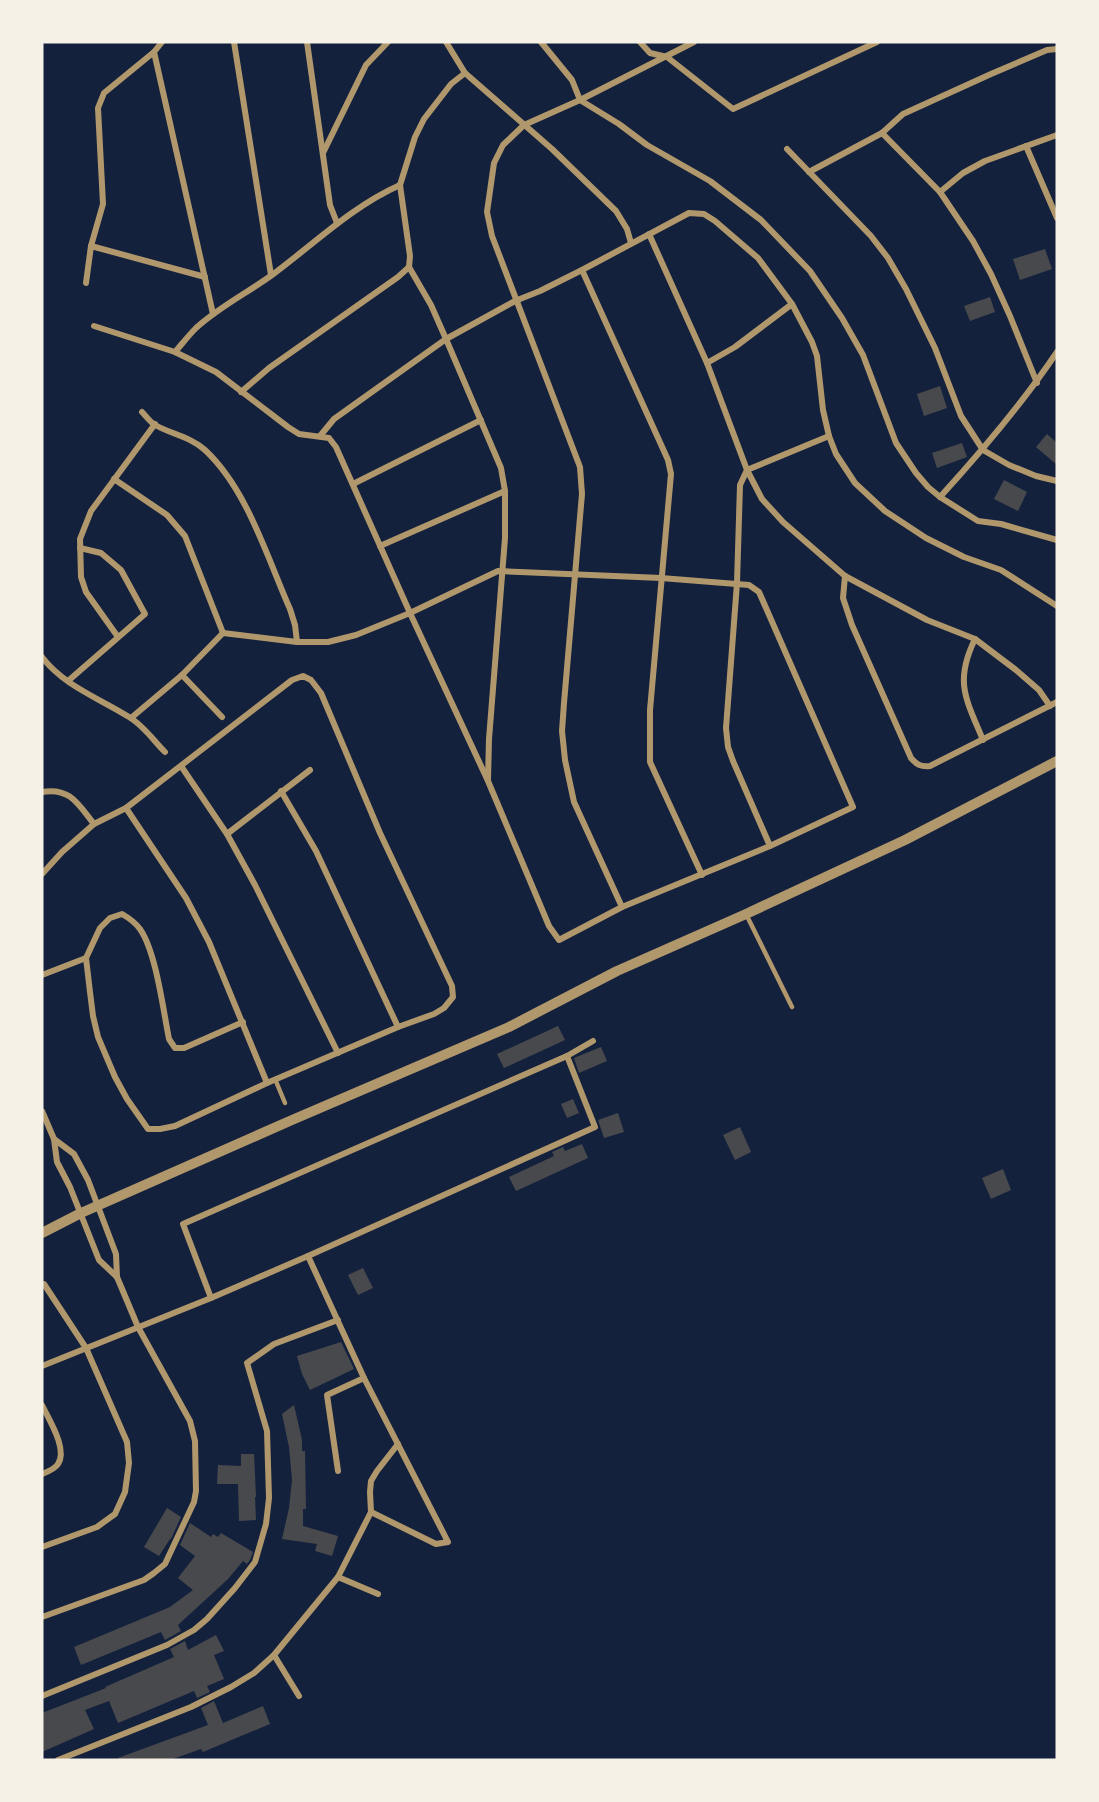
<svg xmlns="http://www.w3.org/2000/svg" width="1099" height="1802" font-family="Arial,sans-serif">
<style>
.building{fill:#48494c}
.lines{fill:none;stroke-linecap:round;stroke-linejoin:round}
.service{stroke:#b1986c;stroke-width:4.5}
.minor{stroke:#b1986c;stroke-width:6}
.tertiary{stroke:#b1986c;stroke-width:10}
</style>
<rect width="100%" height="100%" fill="#14213d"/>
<!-- building -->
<g class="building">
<path d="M 1045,249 L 1052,269 L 1020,280 L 1013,259 Z"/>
<path d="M 990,297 L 995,312 L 970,321 L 964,306 Z"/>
<path d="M 940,386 L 947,408 L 924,416 L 917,394 Z"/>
<path d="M 1047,434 L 1057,443 L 1057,465 L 1036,447 Z"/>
<path d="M 962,443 L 967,457 L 937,468 L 932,453 Z"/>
<path d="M 1004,480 L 1027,492 L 1018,511 L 994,499 Z"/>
<path d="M 558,1026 L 565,1040 L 504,1068 L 497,1054 Z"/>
<path d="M 601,1047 L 607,1061 L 579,1073 L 574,1058 Z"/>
<path d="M 573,1099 L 579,1113 L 567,1118 L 561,1104 Z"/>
<path d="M 618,1113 L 624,1132 L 604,1138 L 598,1120 Z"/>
<path d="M 740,1127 L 751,1152 L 735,1160 L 723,1135 Z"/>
<path d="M 582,1144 L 588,1158 L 516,1191 L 509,1177 L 554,1156 L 552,1152 L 563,1147 L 565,1151 Z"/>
<path d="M 1003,1169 L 1011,1190 L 991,1199 L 982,1178 Z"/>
<path d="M 363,1268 L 373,1288 L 358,1295 L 348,1275 Z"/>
<path d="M 341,1342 L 354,1369 L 310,1390 L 302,1374 L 297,1356 Z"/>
<path d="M 294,1405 L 302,1440 L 302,1451 L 305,1451 L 306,1509 L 303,1509 L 303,1526 L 338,1536 L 332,1556 L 315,1551 L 317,1544 L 282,1539 L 289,1508 L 292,1480 L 289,1447 L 282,1414 Z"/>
<path d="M 241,1454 L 254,1454 L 256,1497 L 255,1497 L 256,1520 L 239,1521 L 238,1484 L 217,1484 L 218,1465 L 241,1466 Z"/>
<path d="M 167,1508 L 181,1517 L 171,1539 L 170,1539 L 159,1556 L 144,1547 Z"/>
<path d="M 190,1523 L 211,1537 L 213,1534 L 218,1537 L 221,1533 L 253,1552 L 250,1560 L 247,1564 L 243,1561 L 228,1579 L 178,1625 L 181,1631 L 165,1640 L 161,1632 L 81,1665 L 74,1647 L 170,1607 L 193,1590 L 178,1578 L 195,1556 L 180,1545 Z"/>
<path d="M 216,1635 L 224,1651 L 214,1655 L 224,1679 L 207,1686 L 210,1692 L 197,1698 L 194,1691 L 118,1723 L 109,1701 L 85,1710 L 94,1729 L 42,1752 L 42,1713 L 106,1688 L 105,1687 L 174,1657 L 170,1649 L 185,1641 L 188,1650 Z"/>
<path d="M 214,1701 L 223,1723 L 263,1706 L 270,1724 L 203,1752 L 201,1749 L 170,1760 L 118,1760 L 118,1758 L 208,1725 L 201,1708 Z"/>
</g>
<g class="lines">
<!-- service -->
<g class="service">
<path d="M 746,914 L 792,1007"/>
<path d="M 275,1079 L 285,1103"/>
</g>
<!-- minor -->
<g class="minor">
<path d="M 234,42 L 271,275"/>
<path d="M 307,42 L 330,205 L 337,223"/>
<path d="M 446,42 L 465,73 L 552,149 L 616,211 L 627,229 L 631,243"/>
<path d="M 541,42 L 572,80 L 580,100 L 619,124 L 647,145 L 710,181 L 761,220 L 810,271 L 842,318 L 863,355 L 896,443 L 916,473 L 928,487 L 940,497 L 978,521 L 1001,524 L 1057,540"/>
<path d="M 640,42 L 650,53 L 667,57 L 733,109 L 877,42"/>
<path d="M 154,52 L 213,314"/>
<path d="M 465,73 L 451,84 L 424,119 L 415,137 L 400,185 L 410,256 L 409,267 L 431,305 L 446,339 L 501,468 L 505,491 L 505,538 L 489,739 L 488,780"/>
<path d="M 882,133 L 940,192 L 973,241 L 991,274 L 1010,316 L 1037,383"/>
<path d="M 1026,146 L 1057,218"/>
<path d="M 787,149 L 871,236 L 888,258 L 906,289 L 935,348 L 961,416 L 983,450 L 1009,465 L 1036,476 L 1057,481"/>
<path d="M 323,153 L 366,65 L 388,42"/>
<path d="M 809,172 L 882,133 L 903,114 L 991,74 L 1047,50 L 1057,49"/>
<path d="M 940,192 L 963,173 L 985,161 L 1057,135"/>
<path d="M 649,234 L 707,363 L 747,470 L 762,499 L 783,522 L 845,576 L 927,620 L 975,639 L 1016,670 L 1039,690 L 1050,706"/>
<path d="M 91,246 L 205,277"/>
<path d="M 582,270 L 668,460 L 671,474 L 650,710 L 650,762 L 702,875"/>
<path d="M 86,283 L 91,246 L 103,204 L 98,108 L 104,93 L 154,52 L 162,42"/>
<path d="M 94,326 L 175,352 L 216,372 L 288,427 L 299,434 L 329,438 L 336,447 L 410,613 L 488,781 L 549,926 L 559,940 L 622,907 L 770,846 L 853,807 L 759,592 L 749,585 L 661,578 L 498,571 L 410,613 L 356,635 L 328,642 L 297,642 L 223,633"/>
<path d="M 175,352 C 182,344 189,335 196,328 C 219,307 247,293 272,275 C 314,244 351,207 400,185"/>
<path d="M 707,363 L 735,347 L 792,304"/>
<path d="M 241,392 L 269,368 L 398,277 L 409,267"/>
<path d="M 142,412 C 146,416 150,422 155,425 C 171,434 191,437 205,450 C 247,489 267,557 290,609 L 295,625 L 297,642"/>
<path d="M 320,436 L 334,419 L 446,339 L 515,301 L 540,291 L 582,270 L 689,213 L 704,214 L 715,221 L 758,258 L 792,304 L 812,342 L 817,356 L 823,410 L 829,436 L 836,454 L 855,483 L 885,511 L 926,538 L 964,557 L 1001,570 L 1057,606"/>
<path d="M 114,479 L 167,515 L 185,536 L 223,633"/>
<path d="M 353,484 L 481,420"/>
<path d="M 940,497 C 982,451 1022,404 1057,352"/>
<path d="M 380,546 L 505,491"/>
<path d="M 845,576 L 843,598 L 852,625 L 911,758 C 917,765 921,767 930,766 L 1057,702"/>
<path d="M 118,637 L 86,592 L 81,577 L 80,539 L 91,511 L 155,424"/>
<path d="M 975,639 C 954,682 966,699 983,740"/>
<path d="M 42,657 C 64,686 99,698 129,717 C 143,725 154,741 165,752"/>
<path d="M 182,675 L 222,717"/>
<path d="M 68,681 L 145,614 L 121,570 L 101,553 L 80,548"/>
<path d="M 131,718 L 182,675 L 223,633"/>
<path d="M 181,766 L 227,834 L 255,885 L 338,1053"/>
<path d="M 281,791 L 316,851 L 398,1027"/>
<path d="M 42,792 C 70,787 78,804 94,824"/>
<path d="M 126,808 L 186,898 L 209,942 L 267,1083"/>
<path d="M 227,834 L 310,770"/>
<path d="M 770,846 L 733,761 L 728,747 L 726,728 L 737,583 L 740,485 L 747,470 L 829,436"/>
<path d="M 42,874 L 62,852 L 94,824 L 126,808 L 292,680 L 303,676 L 311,680 L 321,693 L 380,833 L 452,986 L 453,997 L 444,1008 L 434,1014 L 398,1027 L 267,1083 L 175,1126 L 160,1129 L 148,1129 L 127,1099 L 115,1077 L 98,1037 L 93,1016 L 90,992 L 86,958 L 100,928 L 110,918 L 122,914 C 129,918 135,922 140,929 C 156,952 163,1009 169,1039 L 175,1048 L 184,1048 L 243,1022"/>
<path d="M 622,907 L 574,802 L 565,760 L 562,731 L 564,703 L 582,494 L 580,467 L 492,236 L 487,212 L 494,163 L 503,145 L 524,125 L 580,100 L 694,42"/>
<path d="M 42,975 L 86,958"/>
<path d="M 42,1111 L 54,1139 L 57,1162 L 70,1187 L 99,1260 L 117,1277 L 138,1327 L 190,1421 L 195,1441 L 196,1491 L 194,1502 L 165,1564 L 154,1573 L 144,1580 L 42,1617"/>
<path d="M 54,1139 L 74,1154 L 88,1180 L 116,1254 L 117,1277"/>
<path d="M 308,1256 L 364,1378 L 448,1542 L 436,1544 L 371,1512"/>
<path d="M 42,1285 L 44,1284 L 86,1348 L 127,1442 L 129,1463 L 125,1492 L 115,1514 L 97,1527 L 42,1547"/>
<path d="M 211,1298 L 183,1224 L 567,1056 L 593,1041"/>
<path d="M 42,1366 L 211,1298 L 308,1256 L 595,1127 L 567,1056"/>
<path d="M 42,1405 C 49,1420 68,1449 58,1464 C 55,1469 47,1472 42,1474"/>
<path d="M 338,1471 L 327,1395 L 364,1378"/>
<path d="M 338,1577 L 378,1594"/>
<path d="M 274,1655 L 299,1696"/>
<path d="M 42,1696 L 167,1645 L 194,1630 L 207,1619 L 235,1588 L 255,1562 L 266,1524 L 269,1498 L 267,1431 L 247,1363 L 274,1344 L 338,1320"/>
<path d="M 58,1760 L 191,1707 L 231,1687 L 254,1673 L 274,1655 L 338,1577 L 371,1512 L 370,1492 L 371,1481 L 377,1471 L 398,1444"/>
</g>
<!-- tertiary -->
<path class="tertiary" d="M 42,1233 L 81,1213 L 292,1120 L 509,1027 L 617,971 L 746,914 L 905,840 L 1057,761"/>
</g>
<!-- border -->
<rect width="1099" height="1802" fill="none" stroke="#f6f1e7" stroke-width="87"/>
</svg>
